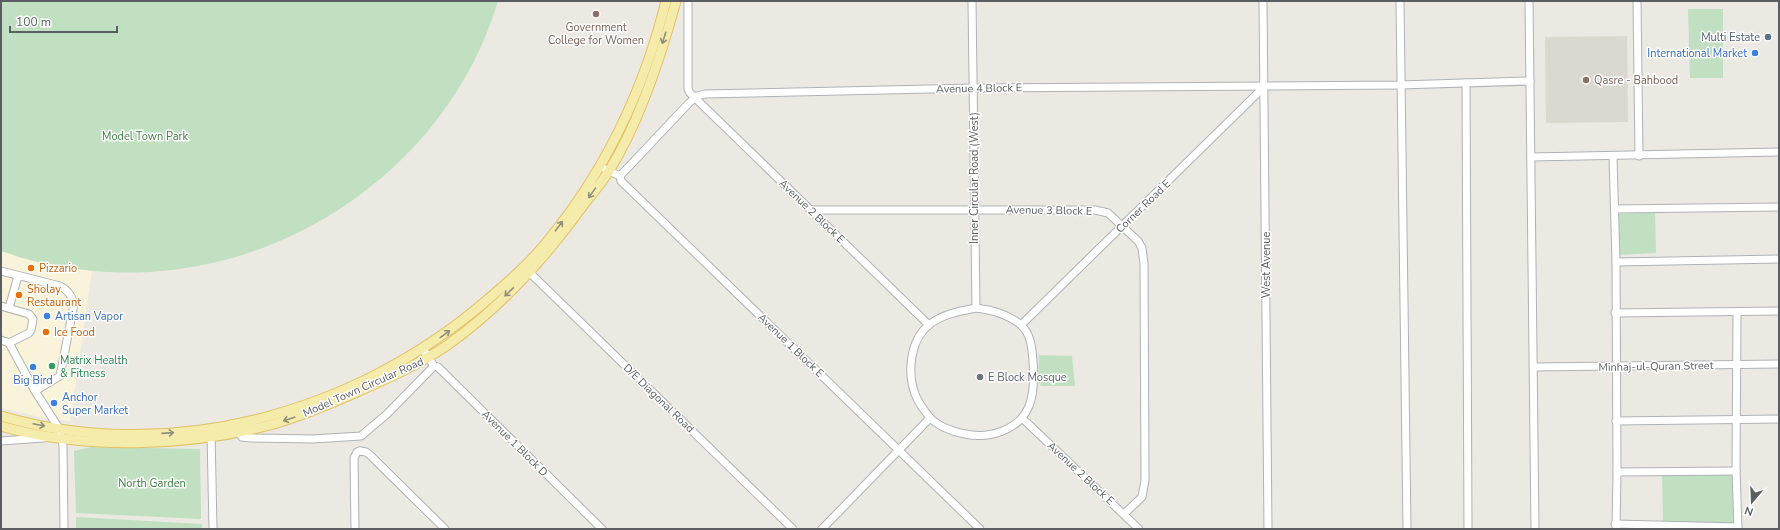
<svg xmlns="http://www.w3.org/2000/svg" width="1780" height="530" font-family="'Nunito Sans',sans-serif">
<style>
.commercial{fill:#f9f3d9}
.education{fill:#dbd8d0}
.green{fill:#c0e0c1}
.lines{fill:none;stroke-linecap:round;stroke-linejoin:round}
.minor-casing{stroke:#afb2b6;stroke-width:9}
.major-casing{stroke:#e1c265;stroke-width:11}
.minor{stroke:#fff;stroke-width:7}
.major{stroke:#f5ecac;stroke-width:9}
.oneway{stroke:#908f7b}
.education-dot{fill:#8d6e63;stroke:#fff;stroke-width:1.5}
.service-dot{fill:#5c6f8a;stroke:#fff;stroke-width:1.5}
.shop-dot{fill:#3f7fe0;stroke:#fff;stroke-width:1.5}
.food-dot{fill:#e8710a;stroke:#fff;stroke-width:1.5}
.leisure-dot{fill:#2e9e5b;stroke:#fff;stroke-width:1.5}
.worship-dot{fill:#6b7280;stroke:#fff;stroke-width:1.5}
.labels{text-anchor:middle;stroke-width:3;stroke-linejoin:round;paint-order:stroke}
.education-label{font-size:11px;fill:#785e54;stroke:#fff}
.service-label{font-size:11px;fill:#4e5e75;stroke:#fff;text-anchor:end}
.shop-label{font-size:11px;fill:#366cbe;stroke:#fff;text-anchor:start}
.street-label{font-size:11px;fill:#5a5d61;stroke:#fff}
.park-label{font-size:11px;fill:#3d7d42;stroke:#fff}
.food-label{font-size:11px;fill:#c56008;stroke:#fff;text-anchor:start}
.leisure-label{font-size:11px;fill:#27864d;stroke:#fff;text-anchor:start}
.worship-label{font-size:11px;fill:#5b616d;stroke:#fff;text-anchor:start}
</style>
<rect width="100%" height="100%" fill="#ebe9e2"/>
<!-- commercial -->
<path class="commercial" d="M 1,251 L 45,264 L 92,271 L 70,421 L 44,418 L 1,408 Z"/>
<!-- education -->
<path class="education" d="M 1627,36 L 1628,122 L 1546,123 L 1545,37 Z"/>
<!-- green -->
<g class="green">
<path d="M 1,1 L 498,1 C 454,150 314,258 161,271 C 123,275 83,271 46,264 C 31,261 16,256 1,251 Z"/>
<path d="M 1688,9 L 1723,9 L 1723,78 L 1690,78 Z"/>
<path d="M 1655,212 L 1656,253 L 1618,255 L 1618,214 Z"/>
<path d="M 1039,355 L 1072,356 L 1075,386 L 1041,386 L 1038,382 Z"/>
<path d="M 91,447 L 200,449 L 201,519 L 76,513 L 74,451 Z"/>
<path d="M 1662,473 L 1733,474 L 1735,524 L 1663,521 Z"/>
<path d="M 76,517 L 202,524 L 202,529 L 76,529 Z"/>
</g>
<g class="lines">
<!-- minor casing -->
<g class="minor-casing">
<g id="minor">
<path d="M 688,1 L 688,89 L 690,93 L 929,325"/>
<path d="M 972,1 L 976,308"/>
<path d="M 1263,1 L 1268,529"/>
<path d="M 1400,1 L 1407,529"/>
<path d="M 1529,1 L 1535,529"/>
<path d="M 1637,1 L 1639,156"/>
<path d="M 1466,83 L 1468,529"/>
<path d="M 1613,156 L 1616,262 L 1617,472 L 1616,529"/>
<path d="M 1531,157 L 1779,152"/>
<path d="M 605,169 L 620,176 L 621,181 L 980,529"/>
<path d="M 620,176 L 688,104 L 697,96 L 705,94 L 974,88 L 1400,85 L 1530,81"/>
<path d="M 1615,209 L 1779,207"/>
<path d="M 811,210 L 1095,210 L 1108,213 L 1138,241 L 1142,248 L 1144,264 L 1145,480 L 1142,497 L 1124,514"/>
<path d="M 1616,262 L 1779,259"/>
<path d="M 526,269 L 793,529"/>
<path d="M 1,271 L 60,286 C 68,290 72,296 74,304 L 60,376 L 35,391"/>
<path d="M 1,306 L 29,314 L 33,319 L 31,330 L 29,333 L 9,343"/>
<path d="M 9,308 L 18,276"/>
<path d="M 976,308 C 992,310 1008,314 1021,325 C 1031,334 1032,348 1033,361 C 1034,375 1034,394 1029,406 C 1019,431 988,439 965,434 C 952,432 935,425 928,415 C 923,409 918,402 915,394 C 907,372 910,339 930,324 C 943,314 960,311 976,308 Z"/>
<path d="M 1737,312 L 1736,471 L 1738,529"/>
<path d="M 1615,313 L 1779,311"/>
<path d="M 1021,325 L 1265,86"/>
<path d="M 1,340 L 9,343 L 35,391 L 60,430 L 63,446 L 64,529"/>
<path d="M 423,349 L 434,366 L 438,367 L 602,529"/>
<path d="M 1534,367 L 1779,364"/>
<path d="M 1022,418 L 1139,529"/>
<path d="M 1616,421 L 1779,419"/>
<path d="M 211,432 L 213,529"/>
<path d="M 238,432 L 242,437 L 251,438 L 313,439 L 361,436 L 387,414 L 434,366"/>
<path d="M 1,441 L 44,438"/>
<path d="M 360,451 L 366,452 L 370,455 L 445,529"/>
<path d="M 1617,472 L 1736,471"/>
<path d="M 1615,524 L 1738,527"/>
<path d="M 355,529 L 354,458 L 357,452 L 360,451"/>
<path d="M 822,529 L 930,418"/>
</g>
</g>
<!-- major casing -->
<g class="major-casing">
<g id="major">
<path d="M 1,416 C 169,465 354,414 486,301 C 507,283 528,265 546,243 C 604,173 644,90 666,1"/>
<path d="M 1,426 C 84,450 187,447 270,425 C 303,416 335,402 366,388 C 395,375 423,362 449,344 C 502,306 547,256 585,203 C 593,193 602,182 609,171 C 639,123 661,56 676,1"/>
</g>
</g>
<!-- minor -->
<use href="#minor" class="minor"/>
<!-- major -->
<use href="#major" class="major"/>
</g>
<!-- one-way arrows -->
<defs><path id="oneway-shaft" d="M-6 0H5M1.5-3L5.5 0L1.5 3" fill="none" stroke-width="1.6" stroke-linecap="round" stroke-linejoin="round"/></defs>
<g class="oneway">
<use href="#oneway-shaft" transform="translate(664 38) rotate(107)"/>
<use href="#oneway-shaft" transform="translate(592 193) rotate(126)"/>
<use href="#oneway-shaft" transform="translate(559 226) rotate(-53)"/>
<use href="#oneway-shaft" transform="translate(509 292) rotate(136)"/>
<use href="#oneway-shaft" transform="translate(445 334) rotate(-36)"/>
<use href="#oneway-shaft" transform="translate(289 419) rotate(162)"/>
<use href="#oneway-shaft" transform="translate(39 425) rotate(12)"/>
<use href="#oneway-shaft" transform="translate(168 433) rotate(-4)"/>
</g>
<!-- markers -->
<g class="education-dot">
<circle cx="596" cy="14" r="4"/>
<circle cx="1586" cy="80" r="4"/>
</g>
<circle class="service-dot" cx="1768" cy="37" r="4"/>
<g class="shop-dot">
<circle cx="1755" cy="53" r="4"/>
<circle cx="47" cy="316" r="4"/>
<circle cx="33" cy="367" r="4"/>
<circle cx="54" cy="403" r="4"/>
</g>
<g class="food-dot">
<circle cx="31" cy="268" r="4"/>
<circle cx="19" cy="295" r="4"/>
<circle cx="46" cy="332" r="4"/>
</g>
<circle class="leisure-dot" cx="52" cy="366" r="4"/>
<circle class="worship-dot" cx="980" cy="377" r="4"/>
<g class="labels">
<!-- education labels -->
<g class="education-label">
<text x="596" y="31">Government<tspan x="596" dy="13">College for Women</tspan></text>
<text x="1594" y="84" text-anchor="start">Qasre - Bahbood</text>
</g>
<!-- service labels -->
<g class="service-label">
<text x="1760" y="41">Multi Estate</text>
</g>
<!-- shop labels -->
<g class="shop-label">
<text x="1747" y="57" text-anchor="end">International Market</text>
<text x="55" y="320">Artisan Vapor</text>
<text x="33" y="384" text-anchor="middle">Big Bird</text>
<text x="62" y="401">Anchor<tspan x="62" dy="13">Super Market</tspan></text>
</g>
<!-- street labels -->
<g class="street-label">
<text transform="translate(979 88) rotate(-1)" y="4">Avenue 4 Block E</text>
<text transform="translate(974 178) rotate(-90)" y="4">Inner Circular Road (West)</text>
<text transform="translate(1143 206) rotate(-44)" y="4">Corner Road E</text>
<text transform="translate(1049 210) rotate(1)" y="4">Avenue 3 Block E</text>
<text transform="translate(812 211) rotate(44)" y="4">Avenue 2 Block E</text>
<text transform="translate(1266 265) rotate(-90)" y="4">West Avenue</text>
<text transform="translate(791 345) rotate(44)" y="4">Avenue 1 Block E</text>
<text transform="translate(1656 366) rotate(-1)" y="4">Minhaj-ul-Quran Street</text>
<text transform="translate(363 387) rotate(-24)" y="4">Model Town Circular Road</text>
<text transform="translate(659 398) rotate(44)" y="4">D/E Diagonal Road</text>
<text transform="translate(515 443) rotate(45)" y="4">Avenue 1 Block D</text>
<text transform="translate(1081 473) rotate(43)" y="4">Avenue 2 Block E</text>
</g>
<!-- park labels -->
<g class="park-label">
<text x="145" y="140">Model Town Park</text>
<text x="152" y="487">North Garden</text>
</g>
<!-- food labels -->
<g class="food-label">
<text x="39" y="272">Pizzario</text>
<text x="27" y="293">Sholay<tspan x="27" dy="13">Restaurant</tspan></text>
<text x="54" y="336">Ice Food</text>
</g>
<!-- leisure labels -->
<g class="leisure-label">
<text x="60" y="364">Matrix Health<tspan x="60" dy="13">&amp; Fitness</tspan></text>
</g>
<!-- worship labels -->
<g class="worship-label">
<text x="988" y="381">E Block Mosque</text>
</g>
</g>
<!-- border -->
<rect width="1780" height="530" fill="none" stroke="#5a5d61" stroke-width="4"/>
<!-- north arrow -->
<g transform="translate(1752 502) rotate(199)" stroke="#ffffff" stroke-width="3" paint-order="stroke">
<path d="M0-3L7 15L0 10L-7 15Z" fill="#5a5d61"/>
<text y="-6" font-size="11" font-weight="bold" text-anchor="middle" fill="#5a5d61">N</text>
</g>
<!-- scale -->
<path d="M10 26v6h107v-6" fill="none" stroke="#5a5d61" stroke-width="2"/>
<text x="16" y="26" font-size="12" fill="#5a5d61" stroke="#ffffff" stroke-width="3" paint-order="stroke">100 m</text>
</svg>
